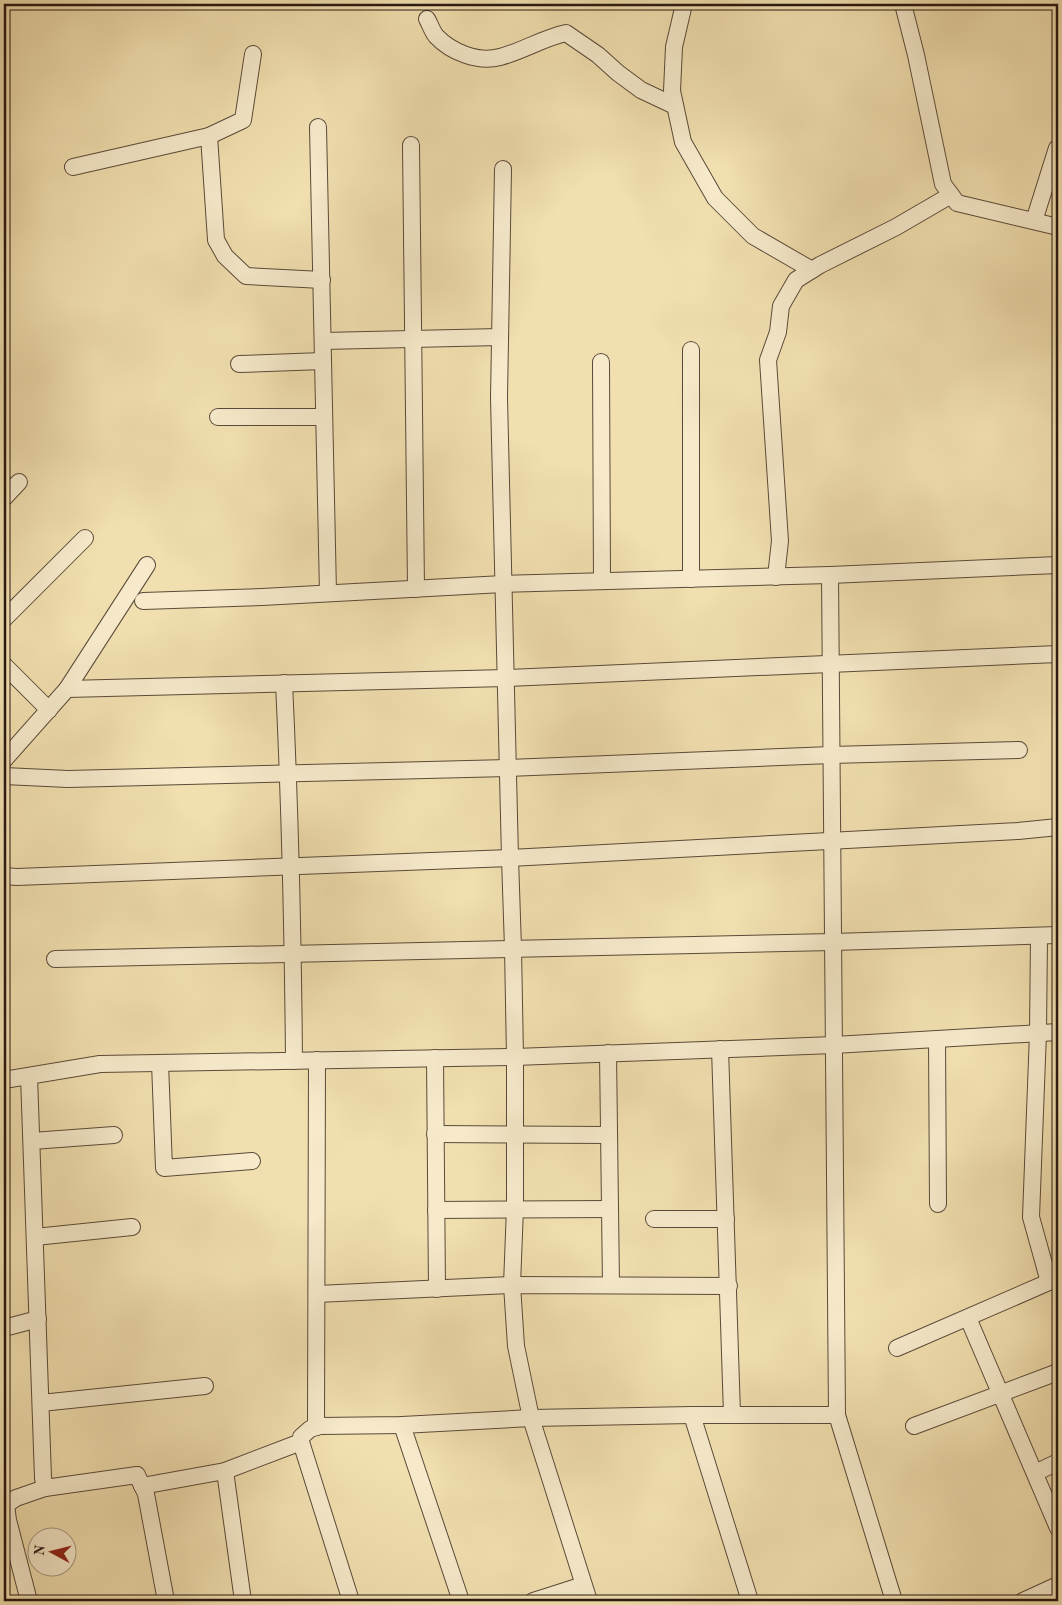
<svg xmlns="http://www.w3.org/2000/svg" width="1062" height="1605" font-family="'Old Standard TT',serif">
<style>
.lines{fill:none;stroke-linecap:round;stroke-linejoin:round}
.street-casing{stroke:#5a4a39;stroke-width:18}
.street{stroke:#f6eacb;stroke-width:16}
</style>
<rect width="100%" height="100%" fill="#f1dfaf"/>
<filter id="stains"><feTurbulence type="fractalNoise" baseFrequency=".004" numOctaves="4"/><feColorMatrix values="0 0 0 0 .2 0 0 0 0 .09 0 0 0 0 .02 0 0 0 .5 -.17"/></filter>
<radialGradient id="worn" r=".72"><stop offset=".6" stop-color="#630" stop-opacity="0"/><stop offset="1" stop-color="#630" stop-opacity=".3"/></radialGradient>
<g class="lines">
<!-- street casing -->
<g class="street-casing">
<g id="street">
<path d="M 684,4 L 674,47 L 672,91 L 683,142 L 715,198 L 753,236 L 812,270"/>
<path d="M 903,4 L 916,55 L 943,184 L 957,203 L 1058,227"/>
<path d="M 427,19 C 430,24 432,31 436,36 C 451,52 478,63 500,57 C 523,51 543,38 566,33 L 598,55 L 618,73 L 641,90 L 675,106"/>
<path d="M 318,127 L 328,593"/>
<path d="M 209,136 L 216,240 L 225,256 L 246,276 L 322,280"/>
<path d="M 411,145 L 416,589"/>
<path d="M 73,167 L 209,136 L 243,120 L 253,54"/>
<path d="M 503,169 L 499,398 L 510,858 L 513,948 L 515,1057 L 515,1208 L 512,1285 L 516,1346 L 531,1418 L 589,1601"/>
<path d="M 1034,221 L 1057,148"/>
<path d="M 323,341 L 500,337"/>
<path d="M 691,350 L 691,579"/>
<path d="M 601,362 L 602,581"/>
<path d="M 239,364 L 323,361"/>
<path d="M 218,417 L 324,417"/>
<path d="M 4,498 L 19,482"/>
<path d="M 830,575 L 837,1415 L 894,1601"/>
<path d="M 776,577 L 780,541 L 768,360 L 778,332 L 781,306 L 796,280 L 820,265 L 896,227 L 951,195"/>
<path d="M 143,601 L 262,597 L 503,584 L 830,575 L 1058,565"/>
<path d="M 4,619 L 85,538"/>
<path d="M 4,665 L 49,710"/>
<path d="M 284,683 C 290,809 293,935 294,1061"/>
<path d="M 67,689 L 506,678 L 1058,654"/>
<path d="M 4,760 L 67,689 L 147,565"/>
<path d="M 4,776 L 68,779 L 508,768 L 831,755 L 1019,750"/>
<path d="M 4,876 L 17,877 L 510,858 L 1018,831 L 1058,827"/>
<path d="M 55,959 L 833,942 L 1058,935"/>
<path d="M 937,1039 L 938,1204"/>
<path d="M 720,1049 L 732,1414"/>
<path d="M 608,1053 L 611,1285"/>
<path d="M 435,1058 L 437,1289"/>
<path d="M 160,1063 L 164,1168 L 252,1161"/>
<path d="M 4,1080 L 100,1064 L 515,1057 L 834,1045 L 1058,1032"/>
<path d="M 435,1134 L 609,1135"/>
<path d="M 32,1141 L 114,1135"/>
<path d="M 436,1210 L 610,1209"/>
<path d="M 654,1219 L 726,1219"/>
<path d="M 35,1237 L 132,1227"/>
<path d="M 317,1294 L 512,1285 L 729,1286"/>
<path d="M 968,1318 L 1058,1528"/>
<path d="M 4,1328 L 38,1319"/>
<path d="M 897,1348 L 1049,1282 L 1031,1217 L 1038,1033 L 1039,936"/>
<path d="M 41,1403 L 205,1386"/>
<path d="M 692,1415 L 750,1601"/>
<path d="M 402,1425 L 461,1601"/>
<path d="M 914,1426 L 1058,1372"/>
<path d="M 316,1427 L 317,1060"/>
<path d="M 225,1471 L 243,1601"/>
<path d="M 1035,1473 L 1058,1462"/>
<path d="M 142,1486 L 225,1471 L 301,1442"/>
<path d="M 45,1488 L 137,1475 L 146,1494 L 166,1601"/>
<path d="M 29,1601 L 8,1520 L 6,1505 L 16,1498 L 45,1488 L 43,1478 L 29,1076"/>
<path d="M 351,1601 L 301,1442 L 301,1437 L 310,1429 L 320,1426 L 402,1425 L 531,1418 L 692,1415 L 837,1415"/>
<path d="M 533,1601 L 583,1585"/>
<path d="M 1023,1601 L 1058,1585"/>
</g>
</g>
<!-- street -->
<use href="#street" class="street"/>
</g>
<!-- margin -->
<rect width="1062" height="1605" fill="none" stroke="#f1dfaf" stroke-width="20"/>
<rect x="5" y="5" width="1052" height="1595" fill="none" stroke="#281812" stroke-width="2.5"/>
<rect x="10" y="10" width="1042" height="1585" fill="none" stroke="#281812"/>
<!-- north arrow -->
<g transform="translate(52 1552) rotate(277)"><circle r="24" fill="#f6eacb" stroke="#a49681"/>
<path d="M0-4L9 19L0 12L-9 19Z" fill="#8f2418"/>
<text y="-8" font-size="14" font-weight="bold" text-anchor="middle" fill="#281812">N</text>
</g>
<rect width="100%" height="100%" filter="url(#stains)"/>
<rect width="100%" height="100%" fill="url(#worn)"/>
</svg>
